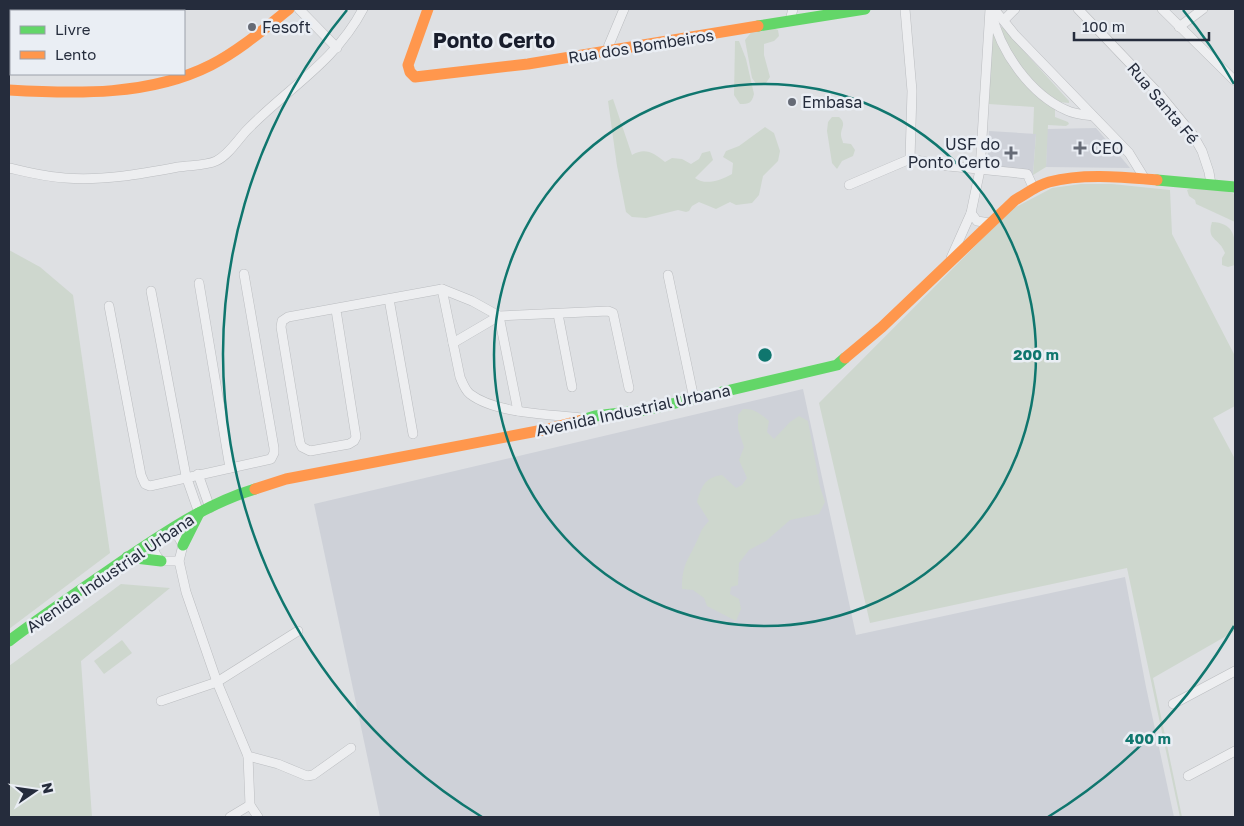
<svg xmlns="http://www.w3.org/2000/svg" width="1244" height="826" font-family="'Golos Text',sans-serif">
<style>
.built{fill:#ced1d8}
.green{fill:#ced7ce}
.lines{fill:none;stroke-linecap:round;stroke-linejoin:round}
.street-casing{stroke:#bbbdc0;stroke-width:10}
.street{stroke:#edeef0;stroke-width:9}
.fast{stroke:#63d668;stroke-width:11}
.slow{stroke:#ff974d;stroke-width:11}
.ring{fill:none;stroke:#0f766e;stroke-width:2.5}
.poi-dot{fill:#666b76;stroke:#eaeef4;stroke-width:2}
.labels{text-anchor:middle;stroke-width:5;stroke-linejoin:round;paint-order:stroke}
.poi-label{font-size:16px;fill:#252c3c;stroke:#eaeef4;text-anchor:start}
.street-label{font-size:16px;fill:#252c3c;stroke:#eaeef4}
.district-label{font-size:21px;font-weight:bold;fill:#181d2c;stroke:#eaeef4}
.centre{fill:#0f766e;stroke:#eaeef4;stroke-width:2.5}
.ring-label{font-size:15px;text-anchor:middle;font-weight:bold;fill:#0f766e;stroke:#eaeef4;stroke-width:5;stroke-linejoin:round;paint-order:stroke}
</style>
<rect width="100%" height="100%" fill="#dee0e3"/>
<!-- built -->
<g class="built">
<path d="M 1096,128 L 1130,168 L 1046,167 L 1047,129 Z"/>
<path d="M 989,131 L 1036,134 L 1033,175 L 987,172 Z"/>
<path d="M 803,389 L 856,635 L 1125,577 L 1146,687 L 1174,817 L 380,817 L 314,504 Z"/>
</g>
<!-- green -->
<g class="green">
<path d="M 768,26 L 778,30 L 779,36 L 774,41 L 764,44 L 764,55 L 770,77 L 766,83 L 757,85 L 752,78 L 745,40 L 753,30 Z"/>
<path d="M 1002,27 L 1069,101 L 1069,103 L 1058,102 L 1055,108 L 1055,117 L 1068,122 L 1069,124 L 1066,126 L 1048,125 L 1046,167 L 1033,175 L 1036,134 L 1033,134 L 1034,107 L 989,104 L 992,31 L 995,28 Z"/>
<path d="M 735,41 L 739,41 L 746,59 L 754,94 C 752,103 749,104 740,104 L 734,95 Z"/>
<path d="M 613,99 L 632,155 C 645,147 654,153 665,162 L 672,158 L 682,159 L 691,164 L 699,159 L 702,153 L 710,151 L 713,160 L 695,178 C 706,186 721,180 732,174 L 733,163 L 723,157 L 726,151 L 739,146 L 765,127 L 774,133 L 780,151 L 778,161 L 763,176 L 759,195 L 752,203 L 736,205 L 730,202 L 716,209 L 699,202 L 692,206 L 689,211 L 686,212 L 678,210 L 646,218 L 632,217 L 626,212 L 617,166 L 608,101 Z"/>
<path d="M 832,117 L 839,117 C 847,124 841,127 841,135 C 841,138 843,141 843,143 L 851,144 L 855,150 L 853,156 L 842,161 L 837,169 L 832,163 L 827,131 L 828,122 Z"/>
<path d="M 1081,184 L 1112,184 L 1170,190 L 1172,234 L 1235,356 L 1235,406 L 1213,418 L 1235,459 L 1235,631 L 1153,678 L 1182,817 L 1180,817 L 1127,568 L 870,623 L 819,403 L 1012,209 L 1052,188 Z"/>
<path d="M 1195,187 L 1226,191 L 1235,194 L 1235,222 L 1196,204 L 1195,200 L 1189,196 L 1187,190 Z"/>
<path d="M 1212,222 C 1239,223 1235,244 1235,265 L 1228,267 L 1222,265 L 1222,258 L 1225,253 C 1219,237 1206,241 1212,222 Z"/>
<path d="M 9,250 L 40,267 L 73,295 L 110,553 L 9,629 Z"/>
<path d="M 743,409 C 754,408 761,414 769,421 L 767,432 L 774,439 L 790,422 L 799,416 L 808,421 L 820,487 L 825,502 L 819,514 L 790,520 L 766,541 L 749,550 L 739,563 L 738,585 L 731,587 L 730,594 L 739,599 L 741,609 L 736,621 L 707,606 L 704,598 L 693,590 L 682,589 C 682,567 686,563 695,545 C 701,534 699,531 709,521 L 697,502 C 702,486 704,478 722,475 L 736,488 L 742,485 L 747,478 L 739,460 L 744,447 L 738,429 L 738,415 Z"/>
<path d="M 121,584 L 170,588 L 81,661 L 92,817 L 9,817 L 9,666 Z"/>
<path d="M 122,640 L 132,653 L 104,674 L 94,661 Z"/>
</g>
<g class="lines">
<!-- street casing -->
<g class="street-casing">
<g id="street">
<path d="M 299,9 L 337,48"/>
<path d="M 905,9 L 912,91 L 910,159"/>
<path d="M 994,9 L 1015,35 L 1129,153 L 1145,179"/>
<path d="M 1078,9 L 1161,96 L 1193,135 L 1202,151 L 1209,172 L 1211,184"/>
<path d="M 1162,9 L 1235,81"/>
<path d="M 143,11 L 152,9"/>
<path d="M 9,13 L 11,14"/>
<path d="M 992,14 C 1000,51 1030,94 1066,110 C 1074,114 1084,115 1093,116"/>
<path d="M 790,20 L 793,9"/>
<path d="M 1004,20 L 1015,9"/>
<path d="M 1179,27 L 1203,9"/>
<path d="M 606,52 L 624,9"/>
<path d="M 9,168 C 27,172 46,177 65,178 C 103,181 141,174 178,167 C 190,165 205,166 216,161 C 229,155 238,139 248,129 C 288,88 335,62 363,9"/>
<path d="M 849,185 L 910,159 L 948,166 L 1027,174 L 1034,189"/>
<path d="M 971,213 L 977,221 L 990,223"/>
<path d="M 951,258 L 971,213 L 980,170 L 990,9"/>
<path d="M 668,275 L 694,399"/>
<path d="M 199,283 L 230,468"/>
<path d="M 151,291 L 186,476 L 199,513"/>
<path d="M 389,299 L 413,434"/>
<path d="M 109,306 L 141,475 L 145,484 L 150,486 L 271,459 L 274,453 L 274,448 L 244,274"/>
<path d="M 336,310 L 356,437 L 354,441 L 349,444 L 310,451 L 302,447 L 300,443 L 281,327 L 282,321 L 288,317 L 442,289"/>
<path d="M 558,314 L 572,387"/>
<path d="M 453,343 L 499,316 L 518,411"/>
<path d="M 581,418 C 550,414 496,414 470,394 C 465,390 463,384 460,377 L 442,289 L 472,301 L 499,316 L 608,311 L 613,313 L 629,388"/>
<path d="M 198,474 L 210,508"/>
<path d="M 168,532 L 178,536 L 183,545 L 179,561 L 186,592 L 217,682 L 248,756 L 278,764 L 307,776 L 313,775 L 351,748"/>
<path d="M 155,539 C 152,548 154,554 161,561 L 179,561"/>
<path d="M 161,701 L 217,682 L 298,631"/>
<path d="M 1173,704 L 1235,671"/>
<path d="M 248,756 L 250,805 L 258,817"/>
<path d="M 1188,776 L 1235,751"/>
<path d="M 230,817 L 250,805"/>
</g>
</g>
<!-- street -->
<use href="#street" class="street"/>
<!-- fast -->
<g class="fast">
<path d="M 758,26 L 865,9"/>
<path d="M 1157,180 L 1235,187"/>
<path d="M 582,420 L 595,416 L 646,410 L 837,365 L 845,358"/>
<path d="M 183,545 L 199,513"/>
<path d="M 127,557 L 161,561"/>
<path d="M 9,641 C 45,614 82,589 118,564 C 161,535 205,504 255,489"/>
</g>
<!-- slow -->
<g class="slow">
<path d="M 428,9 L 408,65 L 410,72 L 415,77 L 528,64 L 758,26"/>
<path d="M 9,90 C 76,94 150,96 211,65 C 240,50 264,29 289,9"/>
<path d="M 845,358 L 882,327 L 1015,200 C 1026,194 1037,185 1049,182 C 1083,173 1122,177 1157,180"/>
<path d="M 255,489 L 286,479 L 548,429 L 582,420"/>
</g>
</g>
<!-- distance rings -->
<g class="ring">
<circle cx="765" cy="355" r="271"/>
<path d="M1234 626A542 542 0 0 1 1048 817M482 817A542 542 0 0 1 347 10M1183 10A542 542 0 0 1 1234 84"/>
</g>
<!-- markers -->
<g class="poi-dot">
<circle cx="252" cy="27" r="5"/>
<circle cx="792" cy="102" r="5"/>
<path d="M1077.5 140.5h5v5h5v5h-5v5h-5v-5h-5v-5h5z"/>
<path d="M1008.5 145.5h5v5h5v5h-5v5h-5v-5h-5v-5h5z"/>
</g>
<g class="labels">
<!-- poi labels -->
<g class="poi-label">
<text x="262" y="33">Fesoft</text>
<text x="802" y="108">Embasa</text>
<text x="1000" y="150" text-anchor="end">USF do<tspan x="1000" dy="18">Ponto Certo</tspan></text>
<text x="1091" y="154">CEO</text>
</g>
<!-- street labels -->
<g class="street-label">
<text transform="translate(641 46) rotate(-9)" y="6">Rua dos Bombeiros</text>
<text transform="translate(1163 103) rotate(50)" y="6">Rua Santa Fé</text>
<text transform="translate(633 410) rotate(-12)" y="6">Avenida Industrial Urbana</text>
<text transform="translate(110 573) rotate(-34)" y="6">Avenida Industrial Urbana</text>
</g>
<!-- district labels -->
<g class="district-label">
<text x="494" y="48">Ponto Certo</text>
</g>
</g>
<circle cx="765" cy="355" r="8" class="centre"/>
<g class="ring-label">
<text x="1036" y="360">200 m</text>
<text x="1148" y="744">400 m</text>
</g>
<!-- border -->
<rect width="1244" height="826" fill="none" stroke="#252c3c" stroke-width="20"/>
<!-- legend -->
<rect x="10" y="10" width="175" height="65" fill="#eaeef4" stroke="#9ba0aa"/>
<rect x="20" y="26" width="25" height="8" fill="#63d668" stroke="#9ba0aa"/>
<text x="55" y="35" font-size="15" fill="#252c3c">Livre</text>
<rect x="20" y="51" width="25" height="8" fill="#ff974d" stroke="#9ba0aa"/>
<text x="55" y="60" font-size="15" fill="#252c3c">Lento</text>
<!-- north arrow -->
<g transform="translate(35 791) rotate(77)" stroke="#eaeef4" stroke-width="4" paint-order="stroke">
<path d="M0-4L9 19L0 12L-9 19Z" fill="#252c3c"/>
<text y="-8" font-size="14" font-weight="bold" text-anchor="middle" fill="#252c3c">N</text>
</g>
<!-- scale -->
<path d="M1074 32v8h135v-8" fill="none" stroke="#252c3c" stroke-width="2.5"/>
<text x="1082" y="32" font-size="15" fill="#252c3c" stroke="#eaeef4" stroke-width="4" paint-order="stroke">100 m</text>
</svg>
